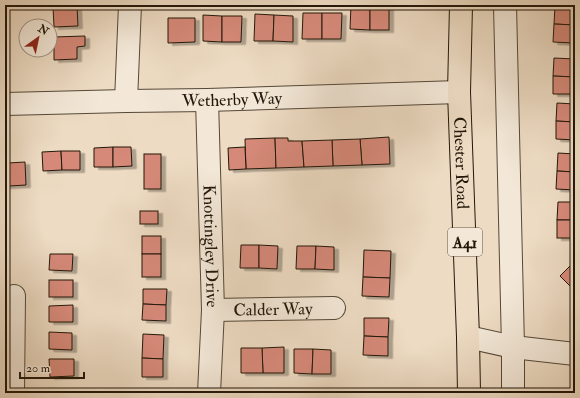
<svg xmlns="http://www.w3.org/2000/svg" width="580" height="398" font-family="'IM FELL Double Pica',serif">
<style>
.building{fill:#d68979;stroke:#22170a;filter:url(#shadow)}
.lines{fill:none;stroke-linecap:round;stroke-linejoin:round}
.minor-casing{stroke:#554838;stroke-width:24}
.primary-casing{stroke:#22170a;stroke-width:24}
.minor{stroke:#f3e8d8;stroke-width:22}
.primary{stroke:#eddbc3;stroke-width:22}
.labels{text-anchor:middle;stroke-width:3.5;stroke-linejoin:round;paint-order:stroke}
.shield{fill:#f3e8d8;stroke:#615648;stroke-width:1}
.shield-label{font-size:16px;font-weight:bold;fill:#22170a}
.street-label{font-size:17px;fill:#22170a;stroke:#f3e8d8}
</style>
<defs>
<filter id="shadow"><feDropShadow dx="4.5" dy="2.5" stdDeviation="0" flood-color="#0004"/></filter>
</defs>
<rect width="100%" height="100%" fill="#eddbc3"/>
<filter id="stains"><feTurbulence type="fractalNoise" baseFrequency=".005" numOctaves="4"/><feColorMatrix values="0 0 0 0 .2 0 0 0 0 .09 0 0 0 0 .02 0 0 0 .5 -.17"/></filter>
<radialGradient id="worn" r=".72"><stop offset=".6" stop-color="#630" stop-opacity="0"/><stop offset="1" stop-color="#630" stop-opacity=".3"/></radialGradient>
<!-- building -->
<g class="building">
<path d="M 53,5 L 77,5 L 77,6 L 53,7 Z"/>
<path d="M 351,5 L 370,5 L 370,30 L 350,29 Z"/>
<rect x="370" y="5" width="19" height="25"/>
<path d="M 77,6 L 78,26 L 54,27 L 53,7 Z"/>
<path d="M 555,6 L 575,7 L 575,25 L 554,24 Z"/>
<path d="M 303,13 L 322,13 L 322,39 L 302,39 Z"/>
<path d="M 322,13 L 342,13 L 341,39 L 322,39 Z"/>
<path d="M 255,14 L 274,15 L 273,41 L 254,41 Z"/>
<path d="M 203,15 L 222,16 L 222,42 L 203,41 Z"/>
<path d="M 274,15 L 293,16 L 293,42 L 273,41 Z"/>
<path d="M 222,16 L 242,16 L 241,42 L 222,42 Z"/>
<path d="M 168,18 L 195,18 L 195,42 L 168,43 Z"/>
<path d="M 554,24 L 575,25 L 575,43 L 553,42 Z"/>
<path d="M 85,36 L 85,46 L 77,47 L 77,59 L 54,60 L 54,37 Z"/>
<path d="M 554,58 L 575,59 L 575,77 L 553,76 Z"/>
<path d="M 553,76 L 575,77 L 575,94 L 553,94 Z"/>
<path d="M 557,103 L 575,104 L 575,122 L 556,121 Z"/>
<path d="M 556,121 L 575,122 L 575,140 L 556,139 Z"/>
<path d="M 389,137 L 390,164 L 362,165 L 360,139 Z"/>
<path d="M 275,138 L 276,168 L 246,169 L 245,139 Z"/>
<path d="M 275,138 L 288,138 L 288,141 L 302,141 L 304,167 L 276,168 Z"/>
<path d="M 360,139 L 362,165 L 333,166 L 332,140 Z"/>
<path d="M 332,140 L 333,166 L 304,167 L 302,141 Z"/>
<path d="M 113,147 L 113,167 L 94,167 L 94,148 Z"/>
<path d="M 113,147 L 131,147 L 132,166 L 113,167 Z"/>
<path d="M 245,147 L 246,169 L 229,170 L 228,148 Z"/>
<path d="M 61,151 L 62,170 L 43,171 L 42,152 Z"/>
<path d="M 61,151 L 80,151 L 80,170 L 62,170 Z"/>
<path d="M 558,153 L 575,154 L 575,172 L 557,171 Z"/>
<rect x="144" y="154" width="17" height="35"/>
<path d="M 25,162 L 26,185 L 9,186 L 8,163 Z"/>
<path d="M 5,163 L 8,163 L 9,186 L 5,186 Z"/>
<path d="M 557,171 L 575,172 L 575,190 L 556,189 Z"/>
<path d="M 558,202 L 575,202 L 575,220 L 557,220 Z"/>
<rect x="140" y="211" width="18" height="13"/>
<rect x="557" y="220" width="18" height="18"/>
<rect x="142" y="236" width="19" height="18"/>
<path d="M 241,245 L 259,245 L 259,268 L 240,268 Z"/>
<path d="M 259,245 L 278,246 L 277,269 L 259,268 Z"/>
<path d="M 297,246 L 316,246 L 315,269 L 296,269 Z"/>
<path d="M 316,246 L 334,247 L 334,270 L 315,269 Z"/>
<path d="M 364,250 L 391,251 L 390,278 L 363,277 Z"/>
<path d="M 50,254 L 73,254 L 72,271 L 49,270 Z"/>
<rect x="142" y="254" width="19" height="23"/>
<path d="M 575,261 L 575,287 L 573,289 L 560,276 Z"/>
<path d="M 363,277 L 390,278 L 389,297 L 362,296 Z"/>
<rect x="49" y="280" width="24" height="17"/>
<path d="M 143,289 L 167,289 L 166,305 L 143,304 Z"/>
<path d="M 143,304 L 166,305 L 166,321 L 142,320 Z"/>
<path d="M 73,305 L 73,322 L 49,322 L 49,306 Z"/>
<path d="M 364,318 L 389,318 L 388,337 L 364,336 Z"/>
<path d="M 49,332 L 72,333 L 72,350 L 49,349 Z"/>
<path d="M 143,334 L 164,335 L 163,359 L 142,358 Z"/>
<path d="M 364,336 L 388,337 L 388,356 L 363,355 Z"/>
<path d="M 284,347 L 284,373 L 263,373 L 262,348 Z"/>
<path d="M 241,348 L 262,348 L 263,373 L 241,373 Z"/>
<path d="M 294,349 L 313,349 L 312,374 L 294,373 Z"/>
<path d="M 313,349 L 331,350 L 331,374 L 312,374 Z"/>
<path d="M 142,358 L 163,359 L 163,377 L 142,377 Z"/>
<path d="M 49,359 L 74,359 L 74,376 L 50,377 Z"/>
</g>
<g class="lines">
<!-- minor casing -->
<g class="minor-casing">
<g id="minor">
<path d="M 505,5 L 513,347 L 513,393"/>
<path id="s1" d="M 207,100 L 213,310 L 209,393"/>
<path d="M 126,101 L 130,5"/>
<path id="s2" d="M 5,104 L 126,101 L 207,100 L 459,92"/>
<path id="s3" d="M 213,310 L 334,308"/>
<path d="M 468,337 L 513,347 L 575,354"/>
<path d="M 13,393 L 14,296"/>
</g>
</g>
<!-- primary casing -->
<g class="primary-casing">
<g id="primary">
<path id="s4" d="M 461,5 L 459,92 L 468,337 L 469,393"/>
</g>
</g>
<!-- minor -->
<use href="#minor" class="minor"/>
<!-- primary -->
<use href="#primary" class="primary"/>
</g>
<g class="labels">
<!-- shield labels -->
<rect class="shield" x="448" y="228" width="34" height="28" rx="3"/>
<g class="shield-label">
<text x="465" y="248">A41</text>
</g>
<!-- street labels -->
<g class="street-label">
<text dy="6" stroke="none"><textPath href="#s2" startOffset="227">Wetherby Way</textPath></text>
<text dy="6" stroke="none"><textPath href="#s4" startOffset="158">Chester Road</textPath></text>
<text dy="6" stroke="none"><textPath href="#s1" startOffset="146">Knottingley Drive</textPath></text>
<text dy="6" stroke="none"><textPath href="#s3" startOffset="60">Calder Way</textPath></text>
</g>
</g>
<!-- margin -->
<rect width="580" height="398" fill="none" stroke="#eddbc3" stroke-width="20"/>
<rect x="6" y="6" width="568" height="386" fill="none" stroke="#22170a" stroke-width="2"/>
<rect x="10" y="10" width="560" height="378" fill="none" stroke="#22170a"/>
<!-- north arrow -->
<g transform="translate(38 38) rotate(33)"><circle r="19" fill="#f3e8d8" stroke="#9f9486"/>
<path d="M0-3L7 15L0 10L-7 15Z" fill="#8f2418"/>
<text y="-6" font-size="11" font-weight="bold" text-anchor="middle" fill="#22170a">N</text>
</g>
<!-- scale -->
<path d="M20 372v6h64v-6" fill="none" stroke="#22170a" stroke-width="2"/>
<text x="26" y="372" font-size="12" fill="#22170a" stroke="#f3e8d8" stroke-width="3" paint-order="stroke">20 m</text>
<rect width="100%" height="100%" filter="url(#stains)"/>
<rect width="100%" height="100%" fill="url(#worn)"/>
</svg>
